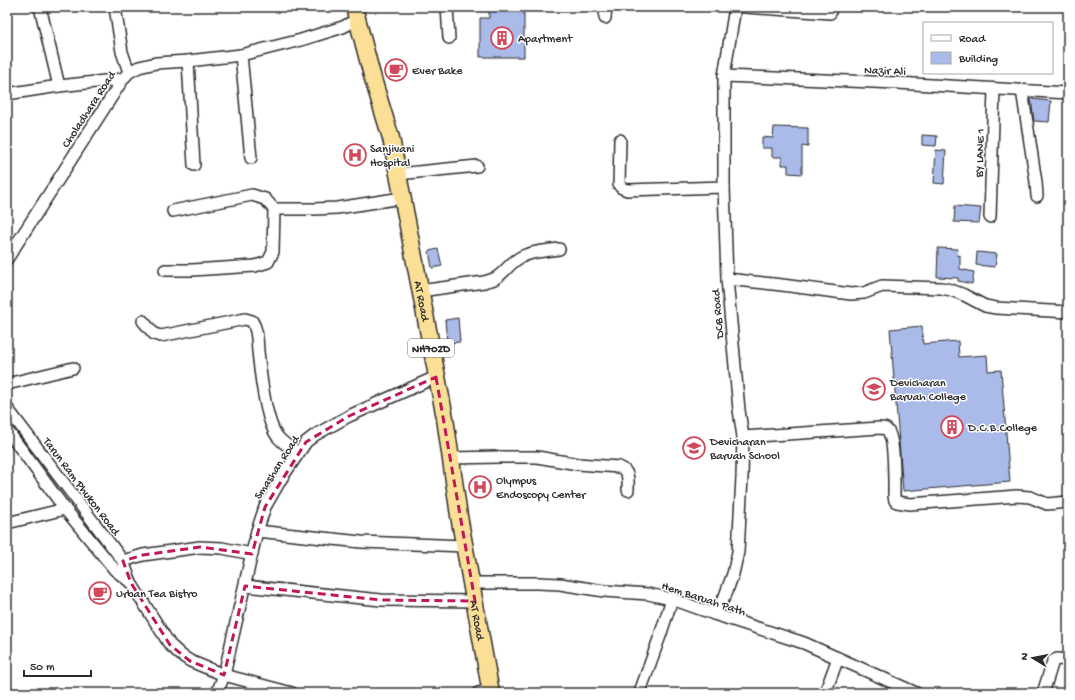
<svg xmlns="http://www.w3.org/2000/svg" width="1075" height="700" font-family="'Gochi Hand',sans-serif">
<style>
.building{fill:#aabbea;stroke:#2b2b2b}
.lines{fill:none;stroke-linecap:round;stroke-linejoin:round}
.minor-casing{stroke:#2b2b2b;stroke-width:14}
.highway-casing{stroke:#2b2b2b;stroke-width:19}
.minor{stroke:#fff;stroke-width:11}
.highway{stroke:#fbdf96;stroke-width:16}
.marked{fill:none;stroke:#c2185b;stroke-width:3;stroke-dasharray:8 5;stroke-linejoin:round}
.labels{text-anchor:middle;stroke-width:3;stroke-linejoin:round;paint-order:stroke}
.shield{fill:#fff;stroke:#6b6b6b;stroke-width:1}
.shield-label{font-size:11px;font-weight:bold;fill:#2b2b2b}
.poi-label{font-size:12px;fill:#2b2b2b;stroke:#fff;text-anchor:start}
.street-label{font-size:12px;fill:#2b2b2b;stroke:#fff}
</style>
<rect width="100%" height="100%" fill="#fff"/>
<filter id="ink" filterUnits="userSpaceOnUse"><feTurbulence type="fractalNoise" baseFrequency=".025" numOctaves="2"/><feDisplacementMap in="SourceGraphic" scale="8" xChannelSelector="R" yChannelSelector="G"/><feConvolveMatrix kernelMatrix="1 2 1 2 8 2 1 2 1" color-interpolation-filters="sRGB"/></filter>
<g filter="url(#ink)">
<!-- building -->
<g class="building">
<path d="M 489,7 L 524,7 L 524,57 L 480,57 L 480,18 L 489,18 Z"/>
<path d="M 1031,99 L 1051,101 L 1049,122 L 1034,121 Z"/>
<path d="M 774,127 L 808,128 L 808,147 L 802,146 L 802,174 L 788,173 L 788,165 L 782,165 L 782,157 L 772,157 L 772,148 L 762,148 L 762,137 L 773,138 Z"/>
<path d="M 922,135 L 937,136 L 936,146 L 922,145 Z"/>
<path d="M 936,150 L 946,151 L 944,184 L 934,183 Z"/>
<path d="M 955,206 L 981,208 L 979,223 L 954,222 Z"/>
<path d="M 938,248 L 958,249 L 957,256 L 960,255 L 960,269 L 974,272 L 972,284 L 958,281 L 958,278 L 937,277 Z"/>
<path d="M 438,249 L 442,266 L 432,268 L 429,251 Z"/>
<path d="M 977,252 L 997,254 L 995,267 L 976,265 Z"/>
<path d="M 458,318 L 460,342 L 447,343 L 445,320 Z"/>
<path d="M 922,326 L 923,344 L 958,341 L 959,357 L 987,355 L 988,371 L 1001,370 L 1010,482 L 903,491 L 890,329 Z"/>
<path d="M 475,481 L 489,482 L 489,493 L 474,492 Z"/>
</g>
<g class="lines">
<!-- minor casing -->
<g class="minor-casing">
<g id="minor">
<path d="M 40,7 L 59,86"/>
<path d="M 115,7 L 122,52 L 129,72"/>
<path d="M 447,7 L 449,38"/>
<path d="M 745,7 L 830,13"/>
<path d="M 605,18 L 606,7"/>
<path d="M 241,55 L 251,158"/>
<path d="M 188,61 L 194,165"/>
<path d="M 724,76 L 897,83 L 1068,93"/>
<path d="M 1022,90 L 1036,182 L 1037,196"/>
<path d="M 7,94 L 59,86 L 123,79"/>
<path d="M 620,140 L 619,185 L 622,188 L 627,190 L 724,187"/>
<path d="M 398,174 L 477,166"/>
<path d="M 173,211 L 252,195 L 265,199 L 274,209 L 314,209 L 337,208 L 402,198"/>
<path d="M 990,217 L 994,89"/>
<path d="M 7,259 L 123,79 L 129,72 L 139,67 L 156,63 L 188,61 L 241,55 L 301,40 L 343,27 L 358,19"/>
<path d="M 165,270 L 192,270 L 255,266 L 268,262 L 273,252 L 274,209"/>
<path d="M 727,279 L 782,285 L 851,294 L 864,293 L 882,286 L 941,288 L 951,290 L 964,295 L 985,306 L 996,308 L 1068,312"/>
<path d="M 420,291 L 484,282 C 487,281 491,280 494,279 C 504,274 510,262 521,257 C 532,251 546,251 559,249"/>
<path d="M 143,321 L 154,334 L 161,336 L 245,319 L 252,321 C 258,330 257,341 258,351 C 260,371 265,420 277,436 C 282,443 291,448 298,453"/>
<path d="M 7,384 L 73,368"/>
<path d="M 7,408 L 123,561 L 131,583 L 170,645 L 181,655 L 190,661 L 224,675 L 292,693"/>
<path d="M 7,430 L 65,509 L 115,570 L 129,581"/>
<path d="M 743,437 L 879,428 C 883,428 886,428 888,431 C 895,441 894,483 894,496 L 895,501 L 897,502 L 910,504 L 1017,496 L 1030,497 L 1047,504 L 1068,502"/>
<path d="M 451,458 L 499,457 L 537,457 L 578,464 L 619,467 C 630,471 628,480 628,490"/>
<path d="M 7,523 L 65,509"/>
<path d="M 257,531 L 361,542 L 465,546"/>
<path d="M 123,561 L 143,555 L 200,547 L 222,548 L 252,554"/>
<path d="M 472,583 L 538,583 L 560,584 L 604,591 L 648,594 L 672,599 L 714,614 L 804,643 L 916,693"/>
<path d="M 245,586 L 381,600 L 475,601"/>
<path d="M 714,614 L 725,596 L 733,574 L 738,552 L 742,477 L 743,437 L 739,410 L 727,279 L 724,187 L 724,76 L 735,7"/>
<path d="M 641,689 L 660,636 L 672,599"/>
<path d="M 217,693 L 224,675 L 257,531 L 265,507 L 281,479 L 306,442 L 315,435 L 349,416 L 436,377"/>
<path d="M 478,693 L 490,690"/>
<path d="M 825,693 L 838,658"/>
<path d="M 1043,693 L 1053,661 L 1057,659 L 1068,660"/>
</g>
</g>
<!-- highway casing -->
<g class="highway-casing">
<g id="highway">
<path id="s1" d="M 354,7 L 373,79 L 391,138 L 445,418 L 459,516 L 491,693"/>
</g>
</g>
<!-- minor -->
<use href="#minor" class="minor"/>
<!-- highway -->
<use href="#highway" class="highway"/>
</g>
</g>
<!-- marked area -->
<path class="marked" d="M 436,377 L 475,601 L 381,600 L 245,586 L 224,675 L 190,661 L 170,645 L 131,583 L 123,561 L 143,555 L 200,547 L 252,554 L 265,507 L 306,442 L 349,416 Z"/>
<!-- icons -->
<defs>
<g id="building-ring" transform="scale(1.15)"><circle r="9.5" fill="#fff" stroke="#d1495b" stroke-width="1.5"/><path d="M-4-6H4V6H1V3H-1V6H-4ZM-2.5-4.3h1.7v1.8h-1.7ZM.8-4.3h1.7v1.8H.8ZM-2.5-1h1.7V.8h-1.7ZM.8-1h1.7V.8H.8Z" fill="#d1495b"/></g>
<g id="cafe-ring" transform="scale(1.15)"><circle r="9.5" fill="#fff" stroke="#d1495b" stroke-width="1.5"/><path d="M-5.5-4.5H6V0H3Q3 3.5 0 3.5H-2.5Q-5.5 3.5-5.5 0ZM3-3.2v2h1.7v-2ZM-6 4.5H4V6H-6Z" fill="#d1495b"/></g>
<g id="hospital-ring" transform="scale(1.15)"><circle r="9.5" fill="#fff" stroke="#d1495b" stroke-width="1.5"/><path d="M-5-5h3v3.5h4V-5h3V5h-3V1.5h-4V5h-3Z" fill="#d1495b"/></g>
<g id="university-ring" transform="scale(1.15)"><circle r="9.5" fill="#fff" stroke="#d1495b" stroke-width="1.5"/><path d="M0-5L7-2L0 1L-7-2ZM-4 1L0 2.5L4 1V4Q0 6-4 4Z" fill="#d1495b"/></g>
<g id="school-ring" transform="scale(1.15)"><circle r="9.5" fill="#fff" stroke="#d1495b" stroke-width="1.5"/><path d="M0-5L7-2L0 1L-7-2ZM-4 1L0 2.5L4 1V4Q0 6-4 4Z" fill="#d1495b"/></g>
</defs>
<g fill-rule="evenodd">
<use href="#building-ring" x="502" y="38"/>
<use href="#cafe-ring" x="396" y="70"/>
<use href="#hospital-ring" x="355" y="155"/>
<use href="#university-ring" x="874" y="389"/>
<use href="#building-ring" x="952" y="427"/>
<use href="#school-ring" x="694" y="448"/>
<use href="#hospital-ring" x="480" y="487"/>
<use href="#cafe-ring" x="100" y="593"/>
</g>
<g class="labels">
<!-- shield labels -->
<rect class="shield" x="408" y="339" width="46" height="18" rx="3"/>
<g class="shield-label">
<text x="431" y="352">NH702D</text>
</g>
<!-- poi labels -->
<g class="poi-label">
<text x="518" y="42">Apartment</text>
<text x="412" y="74">Ever Bake</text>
<text x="370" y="152">Sanjivani<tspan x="370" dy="14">Hospital</tspan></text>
<text x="890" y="386">Devicharan<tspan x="890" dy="14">Baruah College</tspan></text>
<text x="968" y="431">D.C.B.College</text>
<text x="710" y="445">Devicharan<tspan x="710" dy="14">Baruah School</tspan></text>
<text x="496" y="484">Olympus<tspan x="496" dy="14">Endoscopy Center</tspan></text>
<text x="116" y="597">Urban Tea Bistro</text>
</g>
<!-- street labels -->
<g class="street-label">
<text transform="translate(885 70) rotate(2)" y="4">Nazir Ali</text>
<text transform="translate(88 109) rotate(-57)" y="4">Choladhara Road</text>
<text transform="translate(979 153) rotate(-88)" y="4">BY LANE 1</text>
<text dy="4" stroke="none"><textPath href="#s1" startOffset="302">AT Road</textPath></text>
<text transform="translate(717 314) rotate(-95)" y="4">DCB Road</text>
<text transform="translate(276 467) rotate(-57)" y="4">Smashan Road</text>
<text transform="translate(82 486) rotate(53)" y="4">Tarun Ram Phukon Road</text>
<text transform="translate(704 598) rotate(18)" y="4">Hem Baruah Path</text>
<text dy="4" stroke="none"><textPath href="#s1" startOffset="626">AT Road</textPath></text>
</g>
</g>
<!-- margin -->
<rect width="1075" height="700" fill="none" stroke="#fff" stroke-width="24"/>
<rect x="12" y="12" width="1051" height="676" fill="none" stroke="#2b2b2b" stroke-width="1.5" filter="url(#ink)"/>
<!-- legend -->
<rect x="923" y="22" width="130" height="52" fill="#ffffff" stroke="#aaaaaa"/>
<rect x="931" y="35" width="20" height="6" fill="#ffffff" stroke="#aaaaaa"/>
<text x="959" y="42" font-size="12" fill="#2b2b2b">Road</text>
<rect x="931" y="52" width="20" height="12" fill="#aabbea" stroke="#aaaaaa"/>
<text x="959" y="62" font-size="12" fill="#2b2b2b">Building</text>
<!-- north arrow -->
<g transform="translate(1033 658) rotate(280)" stroke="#ffffff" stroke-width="3" paint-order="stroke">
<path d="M0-3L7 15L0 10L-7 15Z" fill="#2b2b2b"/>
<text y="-6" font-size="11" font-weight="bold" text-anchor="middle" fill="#2b2b2b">N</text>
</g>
<!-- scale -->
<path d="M24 670v6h67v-6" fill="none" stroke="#2b2b2b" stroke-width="2"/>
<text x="30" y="670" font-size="12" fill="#2b2b2b" stroke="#ffffff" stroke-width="3" paint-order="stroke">50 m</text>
</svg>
